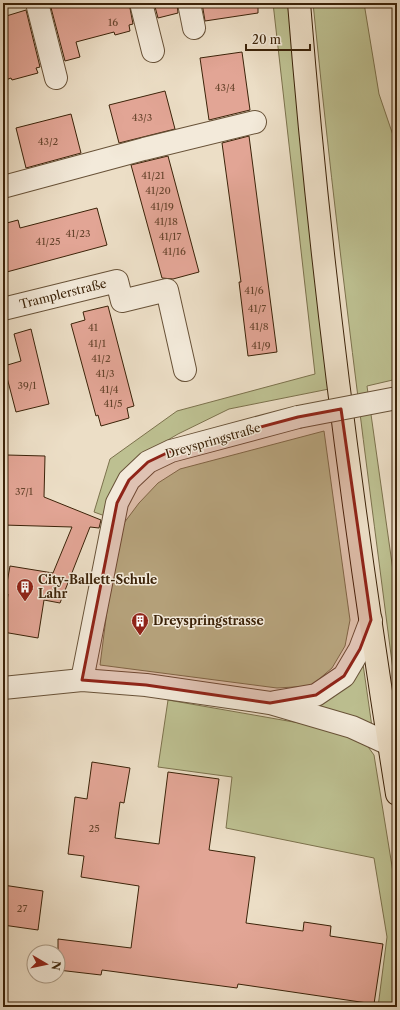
<svg xmlns="http://www.w3.org/2000/svg" width="400" height="1010" font-family="'Libre Caslon Text',serif">
<style>
.green{fill:#bdc091;stroke:#7c724d}
.building{fill:#e2a595;stroke:#3c2309}
.lines{fill:none;stroke-linecap:round;stroke-linejoin:round}
.minor-casing{stroke:#685238;stroke-width:24}
.major-casing{stroke:#3c2309;stroke-width:24}
.minor{stroke:#f3eada;stroke-width:22}
.major{stroke:#ecdec6;stroke-width:22}
.minor-bridge-casing{stroke:#685238;stroke-width:24;stroke-linecap:butt}
.minor-bridge{stroke:#f3eada;stroke-width:22}
.marked{fill:#8f2418;fill-opacity:0.2;stroke:#8f2418;stroke-width:3;stroke-linejoin:round}
.labels{text-anchor:middle;stroke-width:3;stroke-linejoin:round;paint-order:stroke}
.number-label{font-size:10px;fill:#66442c}
.street-label{font-size:12px;fill:#3c2309;stroke:#f3eada}
.poi-label{font-size:12px;font-weight:bold;fill:#3c2309;stroke:#f3eada;text-anchor:start}
</style>
<rect width="100%" height="100%" fill="#ecdec6"/>
<filter id="stains"><feTurbulence type="fractalNoise" baseFrequency=".005" numOctaves="4"/><feColorMatrix values="0 0 0 0 .2 0 0 0 0 .09 0 0 0 0 .02 0 0 0 .5 -.17"/></filter>
<radialGradient id="worn" r=".72"><stop offset=".6" stop-color="#630" stop-opacity="0"/><stop offset="1" stop-color="#630" stop-opacity=".3"/></radialGradient>
<!-- green -->
<g class="green">
<path d="M 273,3 L 288,3 L 329,389 L 229,409 L 178,434 L 144,454 L 105,516 L 94,512 L 110,459 L 177,411 L 315,374 Z"/>
<path d="M 313,3 L 364,3 L 379,94 L 397,147 L 397,379 L 367,386 L 397,599 L 397,701 C 367,469 336,236 313,3 Z"/>
<path d="M 324,431 L 350,620 L 345,646 L 332,668 L 311,686 L 277,688 L 100,665 L 109,595 L 124,523 L 139,503 L 158,483 L 180,469 Z"/>
<path d="M 363,664 L 372,727 L 312,709 Z"/>
<path d="M 168,700 L 305,724 L 355,736 L 366,744 L 374,755 L 397,897 L 397,1007 L 378,1007 L 387,937 L 374,858 L 226,828 L 232,777 L 158,767 Z"/>
</g>
<!-- building -->
<g class="building">
<path d="M 54,3 L 129,3 L 133,24 L 129,25 L 130,31 L 115,35 L 114,32 L 76,42 L 80,57 L 65,61 L 50,4 Z"/>
<path d="M 154,3 L 177,3 L 178,13 L 158,18 Z"/>
<path d="M 202,3 L 258,3 L 258,13 L 205,21 Z"/>
<path d="M 26,10 L 40,67 L 36,68 L 38,73 L 12,80 L 11,78 L 3,81 L 3,17 Z"/>
<path d="M 242,52 L 250,110 L 209,120 L 200,58 Z"/>
<path d="M 165,91 L 175,129 L 119,143 L 109,105 Z"/>
<path d="M 71,114 L 81,153 L 26,168 L 16,128 Z"/>
<path d="M 249,136 L 277,352 L 248,356 L 239,282 L 241,282 L 222,143 Z"/>
<path d="M 168,156 L 199,272 L 173,279 L 162,278 L 131,165 Z"/>
<path d="M 97,208 L 107,245 L 3,273 L 3,224 L 18,220 L 20,228 Z"/>
<path d="M 108,306 L 134,406 L 127,408 L 129,418 L 101,426 L 98,415 L 96,416 L 71,324 L 85,320 L 83,312 Z"/>
<path d="M 31,329 L 49,404 L 16,412 L 4,366 L 21,361 L 14,334 Z"/>
<path d="M 7,455 L 45,456 L 44,497 L 101,520 L 99,528 L 90,527 L 60,603 L 44,600 L 38,638 L 3,632 L 8,594 L 5,594 L 10,566 L 53,573 L 72,527 L 3,525 L 3,482 L 6,482 Z"/>
<path d="M 92,762 L 130,768 L 124,803 L 120,802 L 115,838 L 159,844 L 168,772 L 219,779 L 209,850 L 255,857 L 246,923 L 303,931 L 304,922 L 331,926 L 330,936 L 383,944 L 374,1004 L 238,984 L 237,988 L 102,970 L 101,975 L 58,970 L 58,939 L 131,948 L 139,886 L 81,877 L 84,856 L 68,854 L 75,797 L 87,799 Z"/>
<path d="M 3,885 L 43,891 L 38,930 L 3,925 Z"/>
</g>
<g class="lines">
<!-- minor casing -->
<g class="minor-casing">
<g id="minor">
<path d="M 37,3 L 56,78"/>
<path d="M 141,3 L 153,51"/>
<path d="M 189,3 L 194,28"/>
<path d="M 3,187 L 144,149 L 255,122"/>
<path d="M 3,309 L 117,281 L 122,301 L 167,290 L 185,370"/>
<path d="M 82,680 L 117,503 L 129,480 L 148,462 L 171,451 L 298,417"/>
<path d="M 3,688 L 82,680 L 146,685 L 270,703 L 352,727 L 389,744"/>
<path d="M 275,702 L 316,695 L 344,676 L 360,649 L 371,620"/>
</g>
</g>
<!-- major casing -->
<g class="major-casing">
<path id="major" d="M 299,3 C 320,268 355,532 397,794"/>
</g>
<!-- minor -->
<use href="#minor" class="minor"/>
<!-- major -->
<use href="#major" class="major"/>
<!-- minor-bridge casing -->
<g class="minor-bridge-casing">
<path id="minor-bridge" d="M 298,417 L 397,398"/>
</g>
<!-- minor-bridge -->
<use href="#minor-bridge" class="minor-bridge"/>
</g>
<!-- marked area -->
<path class="marked" d="M 341,409 L 371,620 L 360,649 L 344,676 L 316,695 L 270,703 L 146,685 L 82,680 L 117,503 L 129,480 L 148,462 L 171,451 L 298,417 Z"/>
<!-- icons -->
<defs>
<g id="building-pin" transform="scale(0.9)"><path d="M0 17L-7.5 6A9.5 9.5 0 1 1 7.5 6Z" fill="#8f2418" stroke="#f3eada"/><path d="M-4-6H4V6H1V3H-1V6H-4ZM-2.5-4.3h1.7v1.8h-1.7ZM.8-4.3h1.7v1.8H.8ZM-2.5-1h1.7V.8h-1.7ZM.8-1h1.7V.8H.8Z" fill="#fff"/></g>
</defs>
<g fill-rule="evenodd">
<use href="#building-pin" x="25" y="587"/>
<use href="#building-pin" x="140" y="621"/>
</g>
<g class="labels">
<!-- number labels -->
<g class="number-label">
<text x="113" y="26">16</text>
<text x="225" y="91">43/4</text>
<text x="142" y="121">43/3</text>
<text x="48" y="145">43/2</text>
<text x="153" y="179">41/21</text>
<text x="158" y="194">41/20</text>
<text x="162" y="210">41/19</text>
<text x="166" y="225">41/18</text>
<text x="78" y="237">41/23</text>
<text x="170" y="240">41/17</text>
<text x="48" y="245">41/25</text>
<text x="174" y="255">41/16</text>
<text x="254" y="294">41/6</text>
<text x="257" y="312">41/7</text>
<text x="259" y="330">41/8</text>
<text x="93" y="331">41</text>
<text x="97" y="347">41/1</text>
<text x="261" y="349">41/9</text>
<text x="101" y="362">41/2</text>
<text x="105" y="377">41/3</text>
<text x="27" y="389">39/1</text>
<text x="109" y="393">41/4</text>
<text x="113" y="407">41/5</text>
<text x="24" y="495">37/1</text>
<text x="94" y="832">25</text>
<text x="22" y="912">27</text>
</g>
<!-- street labels -->
<g class="street-label">
<text transform="translate(63 294) rotate(-14)" y="4">Tramplerstraße</text>
<text transform="translate(213 441) rotate(-16)" y="4">Dreyspringstraße</text>
</g>
<!-- poi labels -->
<g class="poi-label">
<text x="38" y="584">City-Ballett-Schule<tspan x="38" dy="14">Lahr</tspan></text>
<text x="153" y="625">Dreyspringstrasse</text>
</g>
</g>
<!-- margin -->
<rect width="400" height="1010" fill="none" stroke="#ecdec6" stroke-width="16"/>
<rect x="4" y="4" width="392" height="1002" fill="none" stroke="#3c2309" stroke-width="2"/>
<rect x="8" y="8" width="384" height="994" fill="none" stroke="#3c2309"/>
<!-- north arrow -->
<g transform="translate(46 964) rotate(99)"><circle r="19" fill="#f3eada" stroke="#aa9a86"/>
<path d="M0-3L7 15L0 10L-7 15Z" fill="#8f2418"/>
<text y="-6" font-size="11" font-weight="bold" text-anchor="middle" fill="#3c2309">N</text>
</g>
<!-- scale -->
<path d="M246 44v6h64v-6" fill="none" stroke="#3c2309" stroke-width="2"/>
<text x="252" y="44" font-size="12" fill="#3c2309" stroke="#f3eada" stroke-width="3" paint-order="stroke">20 m</text>
<rect width="100%" height="100%" filter="url(#stains)"/>
<rect width="100%" height="100%" fill="url(#worn)"/>
</svg>
